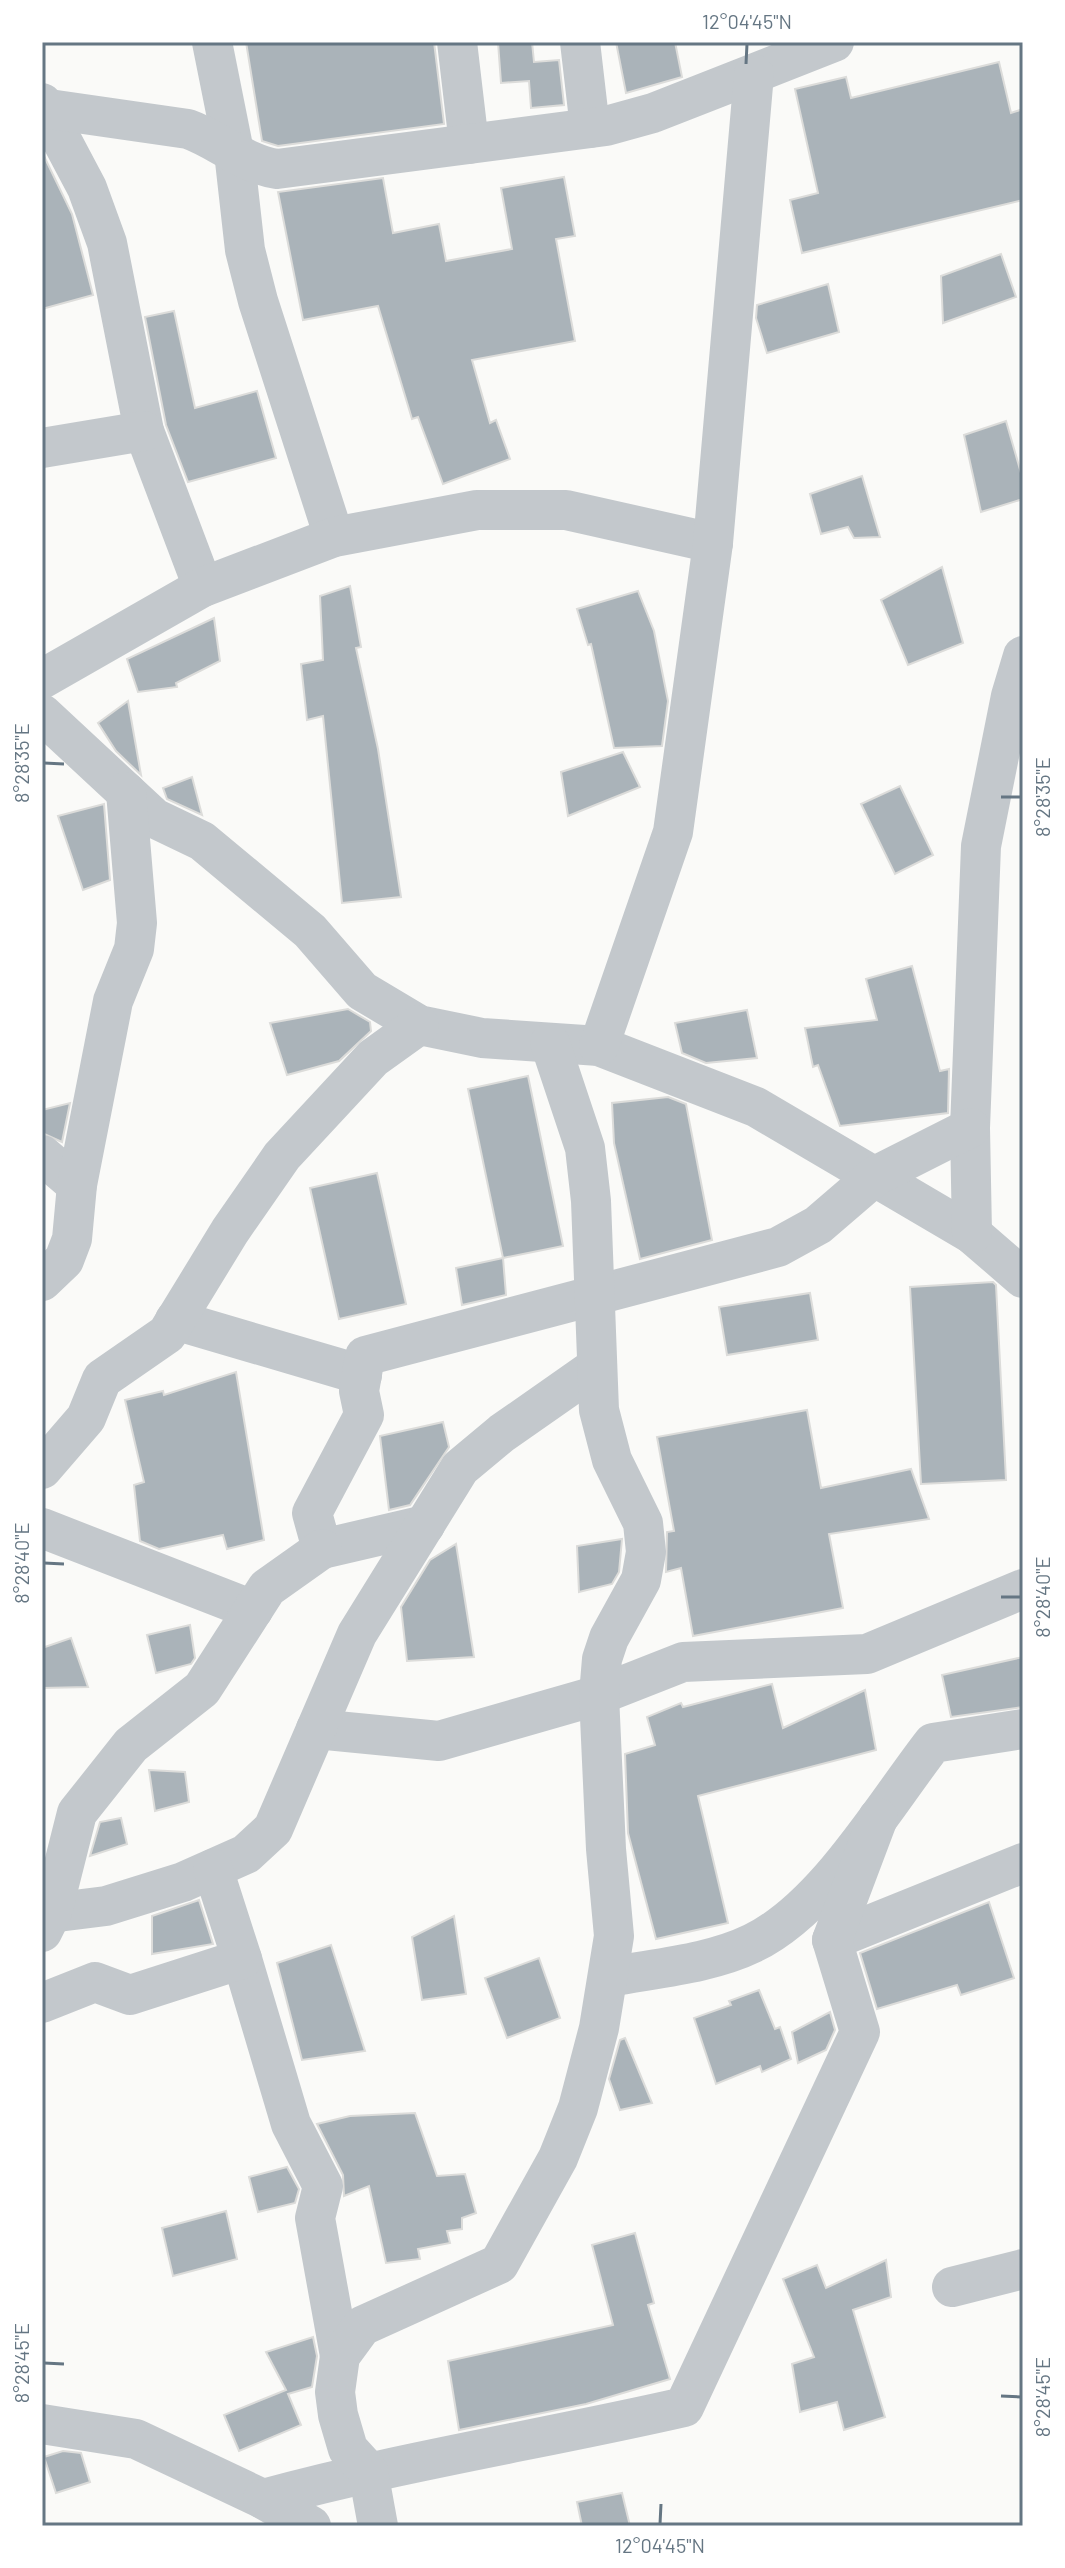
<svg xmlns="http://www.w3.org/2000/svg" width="1065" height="2568" font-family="Barlow,sans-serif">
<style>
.building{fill:#aab3b9;stroke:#dcdcda;stroke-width:2}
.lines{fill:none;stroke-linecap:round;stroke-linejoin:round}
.minor{stroke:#c3c8cc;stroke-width:40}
.ticks{fill:none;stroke:#657683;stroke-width:3}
.neatline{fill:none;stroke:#657683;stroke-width:3}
.ticks-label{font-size:20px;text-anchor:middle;fill:#657683}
</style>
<rect width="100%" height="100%" fill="#fafaf8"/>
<!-- building -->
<g class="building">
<path d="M 246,42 L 434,42 L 444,124 L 278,146 L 262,141 Z"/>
<path d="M 498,42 L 532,42 L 534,62 L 559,60 L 564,105 L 531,108 L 529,81 L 501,83 Z"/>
<path d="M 616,42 L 675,42 L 682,77 L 626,93 Z"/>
<path d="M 999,62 L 1011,113 L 1023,109 L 1023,200 L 802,253 L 790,200 L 818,193 L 795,89 L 846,77 L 851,98 Z"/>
<path d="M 42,152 L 72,214 L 93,295 L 42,309 Z"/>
<path d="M 564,177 L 575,236 L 556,239 L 575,341 L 472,360 L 490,423 L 496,420 L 510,459 L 443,484 L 418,417 L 412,419 L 378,306 L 303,320 L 278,192 L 383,178 L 393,233 L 439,224 L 446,261 L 512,249 L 501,188 Z"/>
<path d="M 1001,254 L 1016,297 L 943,323 L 941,276 Z"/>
<path d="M 828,284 L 839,332 L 767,353 L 756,318 L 757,305 Z"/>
<path d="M 174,311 L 195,408 L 257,391 L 276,458 L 188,482 L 166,425 L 145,317 Z"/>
<path d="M 1006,421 L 1023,480 L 1023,499 L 981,512 L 964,435 Z"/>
<path d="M 862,476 L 880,537 L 854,538 L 848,527 L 821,534 L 810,494 Z"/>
<path d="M 942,567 L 963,643 L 908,665 L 881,600 Z"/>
<path d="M 350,586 L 361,647 L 356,648 L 378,749 L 401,897 L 342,903 L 323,716 L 307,720 L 301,664 L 323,660 L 320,596 Z"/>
<path d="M 638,591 L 654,631 L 668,701 L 662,746 L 614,748 L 591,644 L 588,645 L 577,609 Z"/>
<path d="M 214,618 L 220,661 L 176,683 L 177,687 L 138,692 L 127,659 Z"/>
<path d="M 128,701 L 141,775 L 116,751 L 98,723 Z"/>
<path d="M 623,752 L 640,787 L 568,816 L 561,772 Z"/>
<path d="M 192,777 L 202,815 L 167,799 L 163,788 Z"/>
<path d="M 900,786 L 933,855 L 895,874 L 861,804 Z"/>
<path d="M 104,804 L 110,880 L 83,890 L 58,816 Z"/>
<path d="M 912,966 L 940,1071 L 949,1069 L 948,1113 L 840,1126 L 818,1065 L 813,1067 L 805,1028 L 877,1020 L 866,979 Z"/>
<path d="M 348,1009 L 370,1022 L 371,1031 L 339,1061 L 287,1075 L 270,1023 Z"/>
<path d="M 747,1010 L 757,1058 L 706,1063 L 682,1053 L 675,1023 Z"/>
<path d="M 528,1076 L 563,1246 L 503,1258 L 468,1089 Z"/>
<path d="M 668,1097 L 686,1104 L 712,1240 L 640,1259 L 614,1143 L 612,1103 Z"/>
<path d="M 70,1103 L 62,1142 L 42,1133 L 42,1110 Z"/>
<path d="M 377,1173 L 406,1304 L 339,1319 L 310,1188 Z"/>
<path d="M 503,1258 L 506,1295 L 462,1305 L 456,1268 Z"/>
<path d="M 993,1282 L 996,1285 L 1006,1480 L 921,1484 L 910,1287 Z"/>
<path d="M 810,1293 L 818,1340 L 727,1355 L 719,1307 Z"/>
<path d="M 236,1372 L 264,1540 L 227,1549 L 223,1535 L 159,1549 L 140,1541 L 134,1485 L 144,1482 L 125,1400 L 163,1391 L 164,1395 Z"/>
<path d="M 807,1410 L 821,1488 L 911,1469 L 929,1519 L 829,1534 L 843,1608 L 693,1636 L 681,1568 L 666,1572 L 667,1532 L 674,1531 L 657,1437 Z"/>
<path d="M 443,1422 L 449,1447 L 410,1505 L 389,1510 L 380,1436 Z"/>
<path d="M 622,1539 L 619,1572 L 612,1584 L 579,1592 L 577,1546 Z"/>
<path d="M 456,1544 L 474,1657 L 407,1661 L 401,1607 L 430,1560 Z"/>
<path d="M 190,1625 L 195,1658 L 191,1664 L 156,1673 L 147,1635 Z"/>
<path d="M 71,1638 L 88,1687 L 42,1688 L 42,1648 Z"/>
<path d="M 1023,1657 L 1023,1707 L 951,1717 L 942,1675 Z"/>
<path d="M 772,1684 L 783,1728 L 865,1690 L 876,1750 L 698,1796 L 728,1923 L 656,1939 L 628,1833 L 625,1754 L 655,1745 L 647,1717 L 681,1703 L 683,1707 Z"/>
<path d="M 149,1770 L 185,1772 L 189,1802 L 155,1811 Z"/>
<path d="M 121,1818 L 127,1844 L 90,1856 L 100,1822 Z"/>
<path d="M 199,1900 L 213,1944 L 152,1954 L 152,1916 Z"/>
<path d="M 989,1902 L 1014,1978 L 961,1995 L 957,1985 L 877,2009 L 860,1953 Z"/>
<path d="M 454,1916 L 466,1994 L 422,2000 L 412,1937 Z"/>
<path d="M 331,1945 L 365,2051 L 302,2060 L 277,1963 Z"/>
<path d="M 539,1958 L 560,2018 L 507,2038 L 485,1978 Z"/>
<path d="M 759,1990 L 775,2029 L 780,2027 L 791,2059 L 762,2072 L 760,2066 L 716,2084 L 694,2018 L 731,2005 L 729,2001 Z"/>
<path d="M 830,2012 L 835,2030 L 826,2050 L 798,2063 L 792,2032 Z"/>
<path d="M 625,2038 L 652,2103 L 620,2110 L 609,2079 L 620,2040 Z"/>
<path d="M 415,2113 L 437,2176 L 465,2174 L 476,2213 L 462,2218 L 462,2229 L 447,2231 L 450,2243 L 418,2249 L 420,2259 L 386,2263 L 369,2186 L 344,2196 L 343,2175 L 317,2124 L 350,2116 Z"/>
<path d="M 287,2167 L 299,2189 L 295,2203 L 258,2212 L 249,2177 Z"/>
<path d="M 226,2211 L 237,2259 L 173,2276 L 162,2228 Z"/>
<path d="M 635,2233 L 654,2303 L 648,2305 L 670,2379 L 586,2404 L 459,2430 L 448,2361 L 613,2325 L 592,2245 Z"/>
<path d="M 886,2260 L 891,2297 L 853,2310 L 885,2417 L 844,2430 L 837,2402 L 800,2412 L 792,2364 L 814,2357 L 783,2279 L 817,2265 L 826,2288 Z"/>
<path d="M 313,2337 L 317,2356 L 312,2387 L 288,2394 L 301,2425 L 239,2451 L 224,2415 L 286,2390 L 266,2352 Z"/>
<path d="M 63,2451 L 81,2453 L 90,2482 L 56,2493 L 44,2457 Z"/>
<path d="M 622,2493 L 630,2526 L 582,2526 L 577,2502 Z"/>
</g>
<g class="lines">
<!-- minor -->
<g class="minor">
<path d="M 212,42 L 234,152 L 245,250 L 258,301 L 334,537"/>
<path d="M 457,42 L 469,144"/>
<path d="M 580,42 L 590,128"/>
<path d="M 42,103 L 87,188 L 107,243 L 144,431 L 203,587"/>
<path d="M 42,108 L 188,129 C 219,140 244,164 277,169 L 606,126 L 653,113 L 834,42"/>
<path d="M 42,448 L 144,431"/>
<path d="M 42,679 L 203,587 L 334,537 L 477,510 L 566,510 L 713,543"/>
<path d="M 42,714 L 154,818 L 202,841 L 310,931 L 362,991 L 419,1025 L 482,1038 L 599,1046 L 756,1107 L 972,1234 L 1023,1278"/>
<path d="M 599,1046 L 673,832 L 713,543 L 754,74"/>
<path d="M 42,1155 L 77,1185"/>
<path d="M 972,1234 L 970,1128 L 981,846 L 1011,696 L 1023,656"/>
<path d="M 42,1281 L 64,1260 L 72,1239 L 77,1185 L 113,1001 L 134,949 L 137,923 L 126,792"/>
<path d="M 175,1320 L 362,1375"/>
<path d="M 42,1469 L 86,1418 L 102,1379 L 167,1334 L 230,1231 L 282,1156 L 373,1058 L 419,1025"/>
<path d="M 425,1525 L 322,1549 L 312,1513 L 364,1415 L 359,1391 L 365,1356 L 778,1247 L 818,1225 L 875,1176 L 970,1128"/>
<path d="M 42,1528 L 253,1610"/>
<path d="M 316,1729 L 439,1741 L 599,1695 L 683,1662 L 867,1654 L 1023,1589"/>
<path d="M 42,1914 L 106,1906 L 183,1882 L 246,1854 L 273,1829 L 357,1634 L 460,1468 L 502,1433 L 595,1368"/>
<path d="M 42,1932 L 52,1912 L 77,1813 L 131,1745 L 202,1689 L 267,1588 L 322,1549"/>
<path d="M 832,1940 L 1023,1863"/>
<path d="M 242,1959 L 291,2124 L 323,2186 L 315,2218 L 340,2356"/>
<path d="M 609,1977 C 656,1968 710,1964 753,1943 C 825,1908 884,1806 933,1743 L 1023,1729"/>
<path d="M 42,2003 L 95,1982 L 130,1995 L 242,1959 L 213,1869"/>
<path d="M 952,2287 L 1023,2269"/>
<path d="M 42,2424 L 136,2439 L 263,2499"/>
<path d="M 311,2526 L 263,2499 C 402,2461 544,2439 684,2407 L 860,2032 L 832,1940 L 878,1818"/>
<path d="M 378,2526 L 368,2471 L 348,2449 L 338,2415 L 335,2392 L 340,2356 L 362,2326 L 499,2264 L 558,2158 L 578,2108 L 599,2028 L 614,1936 L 606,1849 L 599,1695 L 602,1659 L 609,1638 L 641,1580 L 646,1552 L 643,1523 L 612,1460 L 599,1410 L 591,1201 L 585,1148 L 550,1043"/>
</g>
</g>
<!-- ticks -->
<path class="ticks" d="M 746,64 L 747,44M 44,763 L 64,764M 1001,797 L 1021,797M 44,1563 L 64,1564M 1001,1597 L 1021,1597M 44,2363 L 64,2364M 1001,2396 L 1021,2397M 660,2524 L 661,2504"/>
<!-- border -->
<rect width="1065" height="2568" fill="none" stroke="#ffffff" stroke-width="88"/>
<rect x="44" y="44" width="977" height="2480" class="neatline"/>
<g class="ticks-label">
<text x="747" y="29">12°04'45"N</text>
<text transform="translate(22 763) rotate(-90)" y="7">8°28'35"E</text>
<text transform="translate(1043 797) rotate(-90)" y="7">8°28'35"E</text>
<text transform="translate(22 1563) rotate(-90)" y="7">8°28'40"E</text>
<text transform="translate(1043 1597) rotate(-90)" y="7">8°28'40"E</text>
<text transform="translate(22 2363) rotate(-90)" y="7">8°28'45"E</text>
<text transform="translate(1043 2397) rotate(-90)" y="7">8°28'45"E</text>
<text x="660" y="2553">12°04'45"N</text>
</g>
</svg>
